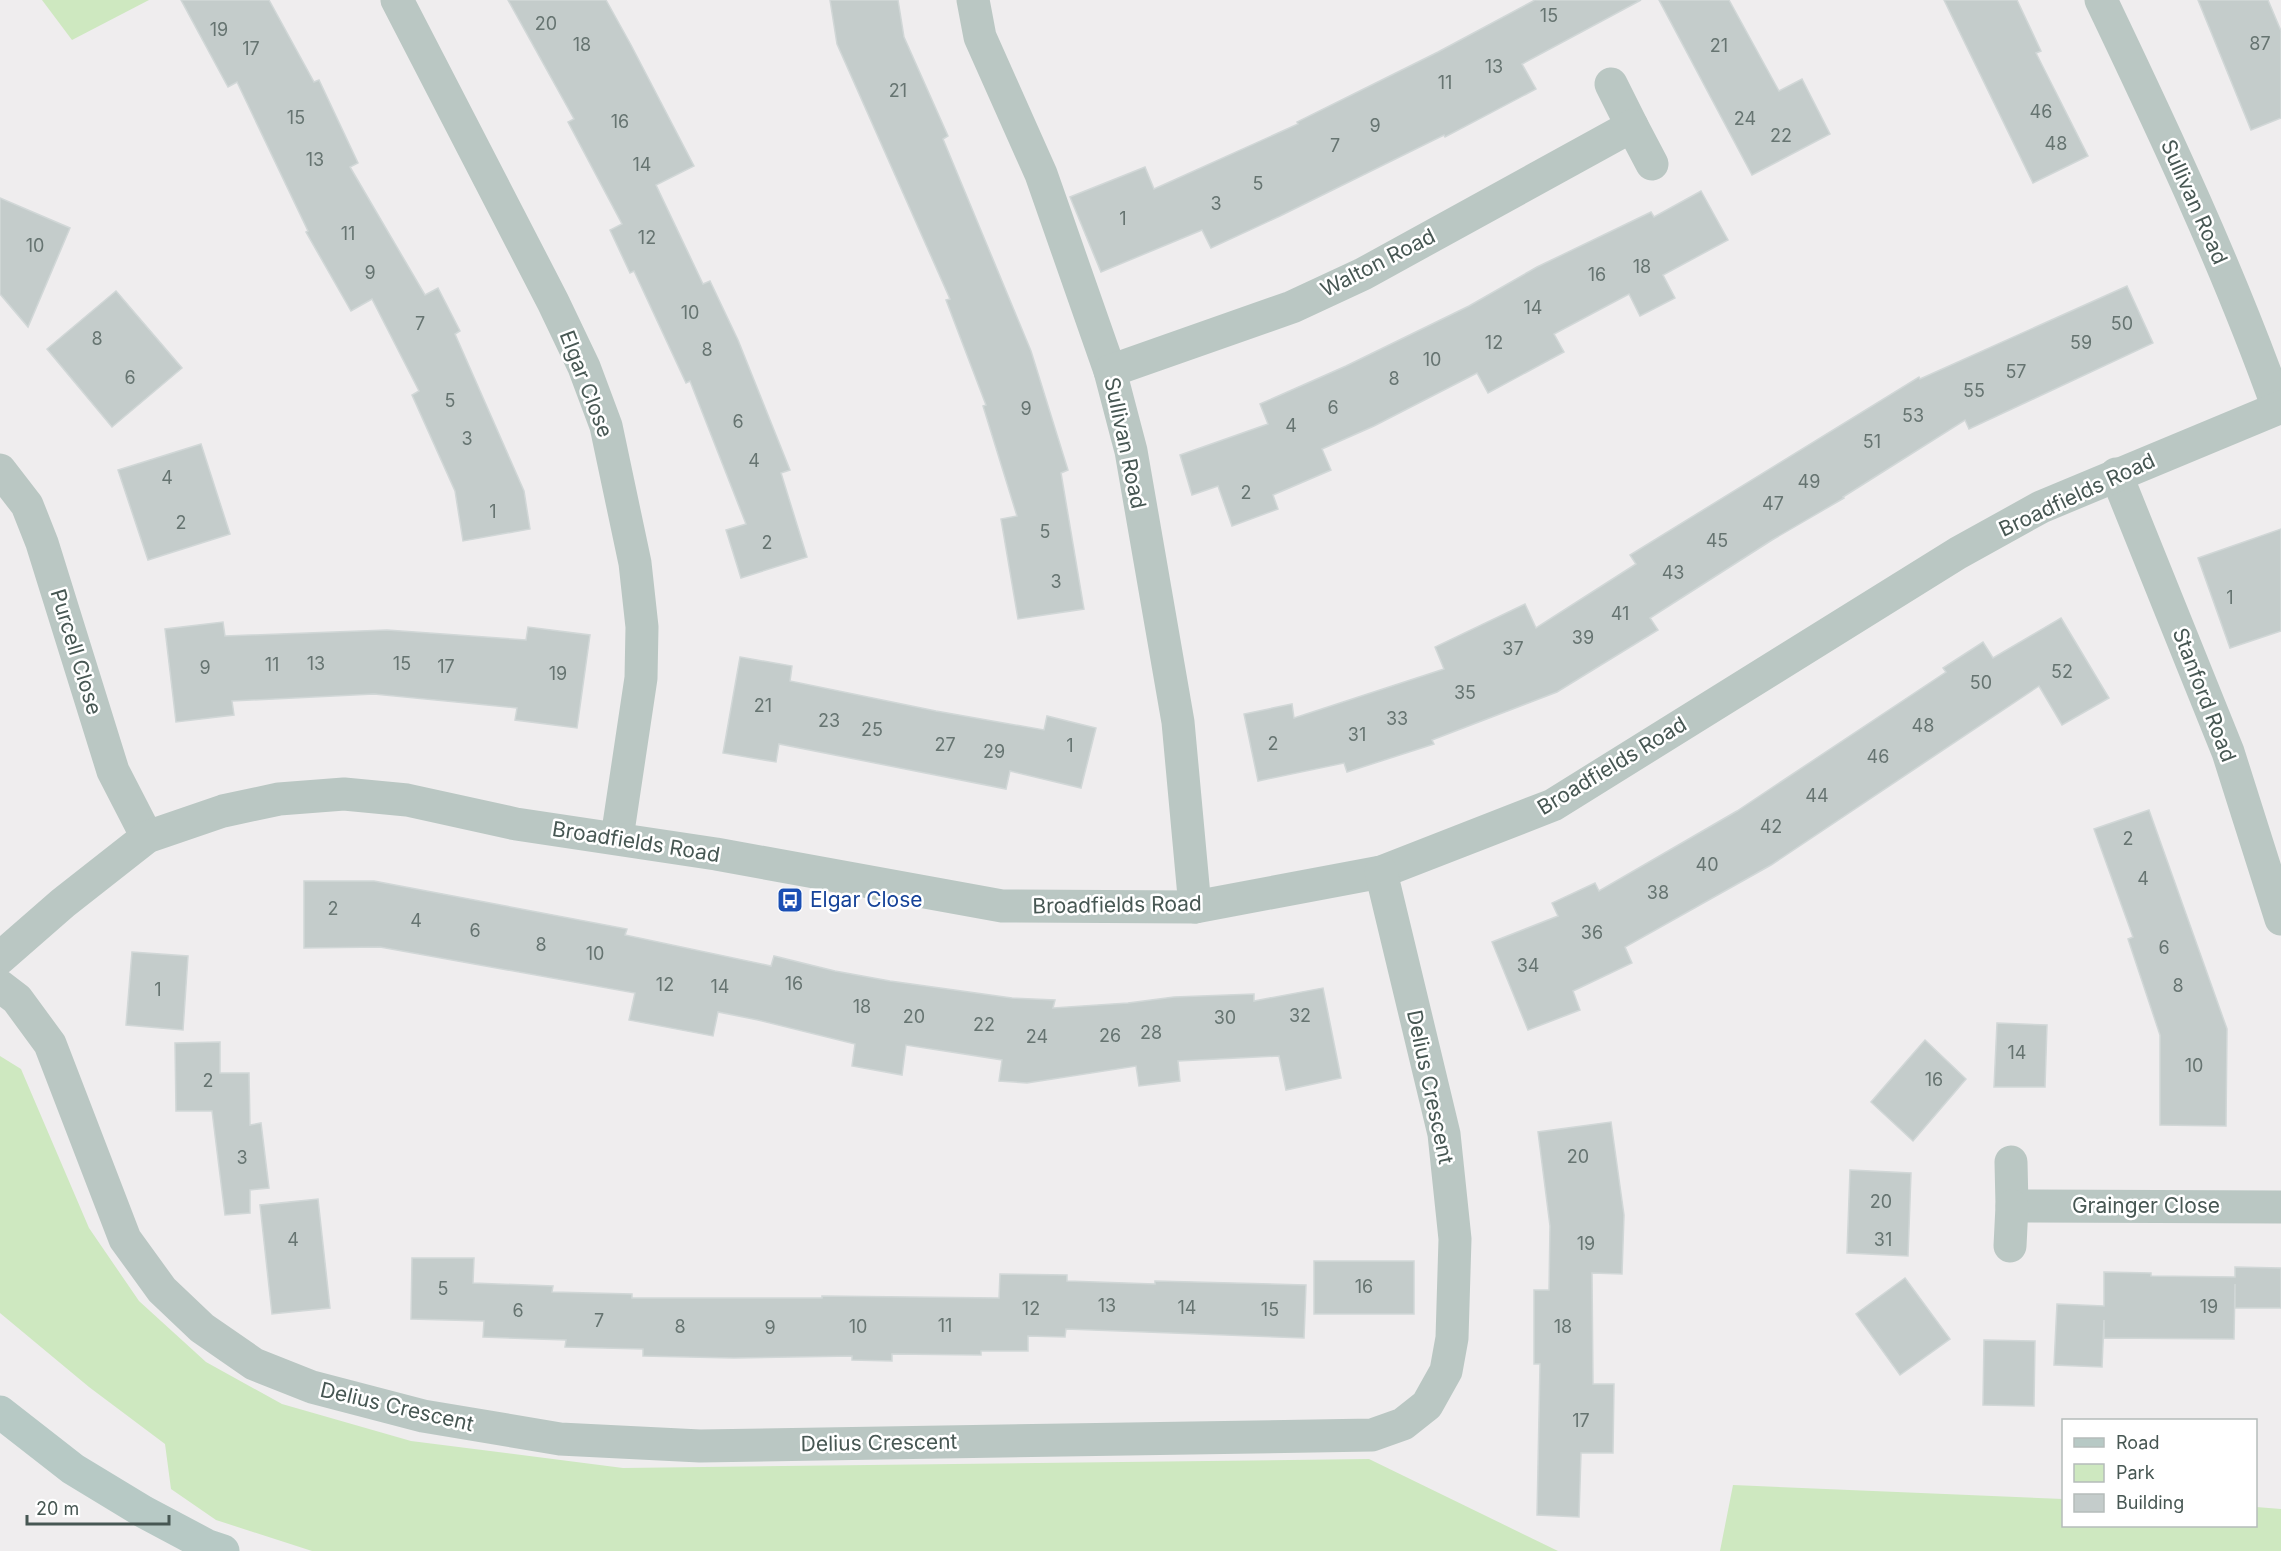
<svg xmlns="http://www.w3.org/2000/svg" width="2281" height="1551" font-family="Inter,sans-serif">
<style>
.green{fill:#cee8c0}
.building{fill:#c4cccb;stroke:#d1d7d7;stroke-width:1.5}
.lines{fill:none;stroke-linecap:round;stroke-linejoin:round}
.minor{stroke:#bac7c3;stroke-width:33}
.secondary{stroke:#b7c9c5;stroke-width:33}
.labels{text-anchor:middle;stroke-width:5;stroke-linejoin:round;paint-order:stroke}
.number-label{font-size:18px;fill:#667471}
.street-label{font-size:21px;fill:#475753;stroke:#fff}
.transit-label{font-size:21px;fill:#164399;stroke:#fff;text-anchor:start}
</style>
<rect width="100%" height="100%" fill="#efedee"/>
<!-- green -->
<g class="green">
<path d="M 42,0 L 149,0 L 72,40 Z"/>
<path d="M 0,1056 L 21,1069 L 89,1228 L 139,1301 L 206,1362 L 282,1404 L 411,1441 L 623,1468 L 1369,1459 L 1558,1551 L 312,1551 L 216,1520 L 171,1489 L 165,1444 L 89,1387 L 0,1313 Z"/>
<path d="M 1733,1485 L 2063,1499 L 2064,1526 L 2256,1526 L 2256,1507 L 2281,1509 L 2281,1551 L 1720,1551 Z"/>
</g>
<!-- building -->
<g class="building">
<path d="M 181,0 L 269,0 L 314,82 L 319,80 L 358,163 L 350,167 L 425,295 L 438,288 L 460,331 L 455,334 L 524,491 L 530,529 L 463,541 L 455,491 L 412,395 L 419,391 L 372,299 L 351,311 L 306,232 L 308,231 L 237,82 L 228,87 Z"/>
<path d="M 508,0 L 606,0 L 631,45 L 694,166 L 656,185 L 703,284 L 710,281 L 738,340 L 790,470 L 781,473 L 807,557 L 741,578 L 726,530 L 746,524 L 690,381 L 686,383 L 634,271 L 630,273 L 610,230 L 622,224 L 568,122 L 574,119 Z"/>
<path d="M 830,0 L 898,0 L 904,37 L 948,136 L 943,139 L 1031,351 L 1068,470 L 1061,473 L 1084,609 L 1018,619 L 1001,519 L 1017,516 L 983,406 L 986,405 L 946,300 L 950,299 L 837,44 Z"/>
<path d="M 1535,0 L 1641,0 L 1522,64 L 1536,89 L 1445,137 L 1444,135 L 1280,216 L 1211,248 L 1202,230 L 1101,272 L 1070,197 L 1145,167 L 1154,189 L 1298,124 L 1297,122 L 1438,52 Z"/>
<path d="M 1659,0 L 1729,0 L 1779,91 L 1802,79 L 1830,134 L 1752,175 Z"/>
<path d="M 1944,0 L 2017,0 L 2041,51 L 2036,53 L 2088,156 L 2033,183 Z"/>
<path d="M 2198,0 L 2268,0 L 2281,31 L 2281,118 L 2251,130 Z"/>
<path d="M 1701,191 L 1728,240 L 1663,275 L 1675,298 L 1640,316 L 1629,294 L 1554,334 L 1564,352 L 1488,393 L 1477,373 L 1374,426 L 1322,449 L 1331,470 L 1273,495 L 1278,509 L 1232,526 L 1218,486 L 1192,495 L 1180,455 L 1268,424 L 1260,404 L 1346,366 L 1469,306 L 1537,267 L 1651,212 L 1654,217 Z"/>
<path d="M 0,198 L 70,228 L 28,327 L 0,294 Z"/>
<path d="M 2127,286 L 2153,343 L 1969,429 L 1965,420 L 1843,497 L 1844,498 L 1772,540 L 1650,618 L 1658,630 L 1557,692 L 1432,740 L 1434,744 L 1347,772 L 1344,763 L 1258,781 L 1244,714 L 1292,704 L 1294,718 L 1444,669 L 1435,647 L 1525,604 L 1536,628 L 1636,564 L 1630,555 L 1919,377 L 1920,379 Z"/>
<path d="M 116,291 L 182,368 L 112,427 L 47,349 Z"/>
<path d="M 201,444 L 230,534 L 148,560 L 118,470 Z"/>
<path d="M 2281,529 L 2281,631 L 2230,648 L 2198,558 Z"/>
<path d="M 2061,618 L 2109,698 L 2062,725 L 2039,686 L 1771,865 L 1625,947 L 1632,963 L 1573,991 L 1580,1010 L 1528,1030 L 1492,942 L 1558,916 L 1552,903 L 1595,883 L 1599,891 L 1737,811 L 1946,672 L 1943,668 L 1983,642 L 1993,658 Z"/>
<path d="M 223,622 L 225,636 L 387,630 L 526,640 L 528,627 L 590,635 L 577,728 L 515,720 L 517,708 L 374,694 L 232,701 L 234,715 L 176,722 L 165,629 Z"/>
<path d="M 740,657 L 792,666 L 790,681 L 936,711 L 1044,730 L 1047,716 L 1096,728 L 1081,788 L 1010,771 L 1006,789 L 779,744 L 776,762 L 723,753 Z"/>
<path d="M 2149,810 L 2227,1029 L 2226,1126 L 2160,1125 L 2160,1035 L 2128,939 L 2133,937 L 2094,829 Z"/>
<path d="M 304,881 L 374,881 L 627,929 L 625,935 L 771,966 L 774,956 L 835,971 L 890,981 L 1012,998 L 1055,1000 L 1053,1008 L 1128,1003 L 1174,997 L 1254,994 L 1254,1001 L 1323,988 L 1341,1078 L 1286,1090 L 1279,1056 L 1178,1061 L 1180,1081 L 1139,1086 L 1136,1066 L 1027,1083 L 999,1081 L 1002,1060 L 906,1045 L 902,1075 L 852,1066 L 855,1044 L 758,1020 L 718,1012 L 713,1036 L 629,1020 L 635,993 L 380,947 L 304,948 Z"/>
<path d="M 132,952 L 188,956 L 183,1030 L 126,1025 Z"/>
<path d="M 1997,1023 L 2047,1025 L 2045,1087 L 1994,1087 Z"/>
<path d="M 1925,1040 L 1966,1079 L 1913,1141 L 1871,1102 Z"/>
<path d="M 220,1042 L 220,1073 L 249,1073 L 250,1125 L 261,1123 L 269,1188 L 250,1190 L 250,1213 L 225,1215 L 212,1111 L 176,1111 L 175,1043 Z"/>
<path d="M 1611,1122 L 1624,1215 L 1622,1274 L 1592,1273 L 1593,1384 L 1614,1384 L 1613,1453 L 1581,1453 L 1579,1517 L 1537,1515 L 1540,1364 L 1534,1364 L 1534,1290 L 1549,1290 L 1550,1226 L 1538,1132 Z"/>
<path d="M 1850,1170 L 1911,1173 L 1908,1256 L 1847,1253 Z"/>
<path d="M 318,1199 L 330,1308 L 272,1314 L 260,1205 Z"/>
<path d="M 412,1258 L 474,1258 L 473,1283 L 553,1286 L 552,1292 L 632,1294 L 632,1298 L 822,1298 L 822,1296 L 999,1298 L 1000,1274 L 1067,1275 L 1067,1281 L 1155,1284 L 1155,1281 L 1306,1285 L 1304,1338 L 1066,1329 L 1065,1337 L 1028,1336 L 1028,1351 L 981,1351 L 981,1355 L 892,1354 L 892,1361 L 852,1360 L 852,1356 L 734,1358 L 643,1356 L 643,1349 L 565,1347 L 566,1340 L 483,1337 L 484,1321 L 411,1319 Z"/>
<rect x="1314" y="1261" width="100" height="53"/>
<path d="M 2235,1267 L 2281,1268 L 2281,1308 L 2235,1308 L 2235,1284 L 2234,1339 L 2104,1338 L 2104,1320 L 2102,1367 L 2054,1365 L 2057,1304 L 2104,1306 L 2104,1272 L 2151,1273 L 2151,1276 L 2235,1277 Z"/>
<path d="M 1905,1278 L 1950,1339 L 1900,1375 L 1856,1314 Z"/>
<path d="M 1984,1340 L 2035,1341 L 2034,1406 L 1983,1405 Z"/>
</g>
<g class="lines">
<!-- minor -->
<g class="minor">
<path d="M 397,0 L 553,302 L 584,367 L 606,426 L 635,563 L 642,627 L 641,678 L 617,838"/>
<path d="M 973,0 L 980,37 L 1041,174 L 1110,371 L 1131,451 L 1178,722 L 1195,907"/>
<path d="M 2101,0 C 2165,134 2228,268 2278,408"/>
<path d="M 1611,84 L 1632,126"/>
<path d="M 1110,371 L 1292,307 L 1363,274 L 1632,126 L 1652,164"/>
<path d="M 0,470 L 27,505 L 42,543 L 113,771 L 147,837"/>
<path d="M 2116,474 L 2228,752 L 2281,919"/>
<path d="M 0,958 L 63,903 L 147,837 L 223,811 L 279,799 L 344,794 L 407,800 L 516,824 L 716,854 L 1002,906 L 1195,907 L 1381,872 L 1553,805 L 1958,553 L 2041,507 L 2281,407"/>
<path d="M 0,986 L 17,999 L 50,1044 L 125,1239 L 162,1290 L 202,1328 L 254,1364 L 312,1387 L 423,1416 L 560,1439 L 700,1446 L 1372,1435 L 1403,1424 L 1427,1405 L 1446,1371 L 1452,1338 L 1455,1239 L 1444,1134 L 1381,872"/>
<path d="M 2011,1162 L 2012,1206 L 2281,1207"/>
<path d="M 2010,1246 L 2012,1206"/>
</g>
<!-- secondary -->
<path class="secondary" d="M 0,1412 L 73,1469 L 144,1512 L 208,1546 L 223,1551"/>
</g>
<!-- icons -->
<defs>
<g id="bus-square" transform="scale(1.35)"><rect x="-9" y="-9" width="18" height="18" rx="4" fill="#1a4fb4" stroke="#fff"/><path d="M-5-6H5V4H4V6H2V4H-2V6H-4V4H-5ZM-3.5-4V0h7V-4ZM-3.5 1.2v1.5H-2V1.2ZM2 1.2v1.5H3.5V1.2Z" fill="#fff"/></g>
</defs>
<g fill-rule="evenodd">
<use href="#bus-square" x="790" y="900"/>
</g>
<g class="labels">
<!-- number labels -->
<g class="number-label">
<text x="1549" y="22">15</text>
<text x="546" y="30">20</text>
<text x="219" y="36">19</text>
<text x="2260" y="50">87</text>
<text x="582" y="51">18</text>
<text x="1719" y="52">21</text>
<text x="251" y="55">17</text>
<text x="1494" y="73">13</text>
<text x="1445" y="89">11</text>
<text x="898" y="97">21</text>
<text x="2041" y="118">46</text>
<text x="296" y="124">15</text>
<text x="1745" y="125">24</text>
<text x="620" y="128">16</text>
<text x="1375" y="132">9</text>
<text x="1781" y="142">22</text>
<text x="2056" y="150">48</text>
<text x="1335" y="152">7</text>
<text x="315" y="166">13</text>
<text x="642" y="171">14</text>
<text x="1258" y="190">5</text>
<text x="1216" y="210">3</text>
<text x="1123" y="225">1</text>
<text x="348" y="240">11</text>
<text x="647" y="244">12</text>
<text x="35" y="252">10</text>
<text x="1642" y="273">18</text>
<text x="370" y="279">9</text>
<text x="1597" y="281">16</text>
<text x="1533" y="314">14</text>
<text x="690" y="319">10</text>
<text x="420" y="330">7</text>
<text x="2122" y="330">50</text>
<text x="97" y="345">8</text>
<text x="1494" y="349">12</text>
<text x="2081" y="349">59</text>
<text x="707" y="356">8</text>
<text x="1432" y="366">10</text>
<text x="2016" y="378">57</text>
<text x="130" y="384">6</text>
<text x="1394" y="385">8</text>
<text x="1974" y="397">55</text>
<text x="450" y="407">5</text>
<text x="1333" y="414">6</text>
<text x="1026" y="415">9</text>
<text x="1913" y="422">53</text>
<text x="738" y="428">6</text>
<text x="1291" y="432">4</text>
<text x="467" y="445">3</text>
<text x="1872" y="448">51</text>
<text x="754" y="467">4</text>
<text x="167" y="484">4</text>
<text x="1809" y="488">49</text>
<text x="1246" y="499">2</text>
<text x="1773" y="510">47</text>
<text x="493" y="518">1</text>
<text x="181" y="529">2</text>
<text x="1045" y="538">5</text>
<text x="1717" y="547">45</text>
<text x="767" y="549">2</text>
<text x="1673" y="579">43</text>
<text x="1056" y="588">3</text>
<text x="2230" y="604">1</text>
<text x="1620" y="620">41</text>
<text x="1583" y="644">39</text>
<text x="1513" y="655">37</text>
<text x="316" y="670">13</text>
<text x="402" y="670">15</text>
<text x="272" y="671">11</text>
<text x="446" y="673">17</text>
<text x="205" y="674">9</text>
<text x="2062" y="678">52</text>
<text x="558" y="680">19</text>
<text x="1981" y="689">50</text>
<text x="1465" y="699">35</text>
<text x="763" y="712">21</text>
<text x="1397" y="725">33</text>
<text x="829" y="727">23</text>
<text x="1923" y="732">48</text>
<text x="872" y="736">25</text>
<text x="1357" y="741">31</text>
<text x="1273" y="750">2</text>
<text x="945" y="751">27</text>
<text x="1070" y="752">1</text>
<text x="994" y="758">29</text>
<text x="1878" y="763">46</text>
<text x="1817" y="802">44</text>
<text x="1771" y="833">42</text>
<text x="2128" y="845">2</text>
<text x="1707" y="871">40</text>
<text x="2143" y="885">4</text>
<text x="1658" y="899">38</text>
<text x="333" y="915">2</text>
<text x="416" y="927">4</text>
<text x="475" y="937">6</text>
<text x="1592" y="939">36</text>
<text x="541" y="951">8</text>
<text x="2164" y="954">6</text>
<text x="595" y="960">10</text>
<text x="1528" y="972">34</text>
<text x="794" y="990">16</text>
<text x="665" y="991">12</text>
<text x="2178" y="992">8</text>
<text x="720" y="993">14</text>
<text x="158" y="996">1</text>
<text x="862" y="1013">18</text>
<text x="1300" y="1022">32</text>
<text x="914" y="1023">20</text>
<text x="1225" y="1024">30</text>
<text x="984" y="1031">22</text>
<text x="1151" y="1039">28</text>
<text x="1110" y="1042">26</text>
<text x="1037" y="1043">24</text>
<text x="2017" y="1059">14</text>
<text x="2194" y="1072">10</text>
<text x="1934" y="1086">16</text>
<text x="208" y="1087">2</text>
<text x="1578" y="1163">20</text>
<text x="242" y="1164">3</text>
<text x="1881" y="1208">20</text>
<text x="293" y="1246">4</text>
<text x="1883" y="1246">31</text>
<text x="1586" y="1250">19</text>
<text x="1364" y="1293">16</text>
<text x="443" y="1295">5</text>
<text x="1107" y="1312">13</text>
<text x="2209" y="1313">19</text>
<text x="1187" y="1314">14</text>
<text x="1031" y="1315">12</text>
<text x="1270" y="1316">15</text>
<text x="518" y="1317">6</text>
<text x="599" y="1327">7</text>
<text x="945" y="1332">11</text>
<text x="680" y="1333">8</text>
<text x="858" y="1333">10</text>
<text x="1563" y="1333">18</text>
<text x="770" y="1334">9</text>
<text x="1581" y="1427">17</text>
</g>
<!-- street labels -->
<g class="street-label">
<text transform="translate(2194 202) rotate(66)" y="7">Sullivan Road</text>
<text transform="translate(1378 263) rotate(-27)" y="7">Walton Road</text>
<text transform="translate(586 384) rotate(69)" y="7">Elgar Close</text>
<text transform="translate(1125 443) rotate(78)" y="7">Sullivan Road</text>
<text transform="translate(2077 495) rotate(-25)" y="7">Broadfields Road</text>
<text transform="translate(76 652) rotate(73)" y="7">Purcell Close</text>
<text transform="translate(2204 695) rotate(69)" y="7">Stanford Road</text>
<text transform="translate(1612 766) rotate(-31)" y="7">Broadfields Road</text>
<text transform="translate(636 842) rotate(9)" y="7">Broadfields Road</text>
<text transform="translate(1117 905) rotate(-1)" y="7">Broadfields Road</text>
<text transform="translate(1430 1087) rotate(78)" y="7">Delius Crescent</text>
<text x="2146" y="1213">Grainger Close</text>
<text transform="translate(397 1407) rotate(13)" y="7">Delius Crescent</text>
<text transform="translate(879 1443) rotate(-1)" y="7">Delius Crescent</text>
</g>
<!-- transit labels -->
<g class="transit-label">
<text x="810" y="907">Elgar Close</text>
</g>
</g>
<!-- legend -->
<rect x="2062" y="1419" width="195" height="108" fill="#ffffff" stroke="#b5bcba" stroke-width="1.5"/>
<rect x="2074" y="1438" width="30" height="9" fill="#b7c9c5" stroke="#b5bcba" stroke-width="1.5"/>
<text x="2116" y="1449" font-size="18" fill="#475753">Road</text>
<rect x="2074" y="1464" width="30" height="18" fill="#cee8c0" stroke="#b5bcba" stroke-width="1.5"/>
<text x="2116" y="1479" font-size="18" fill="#475753">Park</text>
<rect x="2074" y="1494" width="30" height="18" fill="#c4cccb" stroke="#b5bcba" stroke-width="1.5"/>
<text x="2116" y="1509" font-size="18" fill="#475753">Building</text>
<!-- scale -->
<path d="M27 1515v9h142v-9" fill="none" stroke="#475753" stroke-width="3"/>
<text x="36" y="1515" font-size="18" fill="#475753" stroke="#ffffff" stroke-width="4.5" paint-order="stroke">20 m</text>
</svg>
